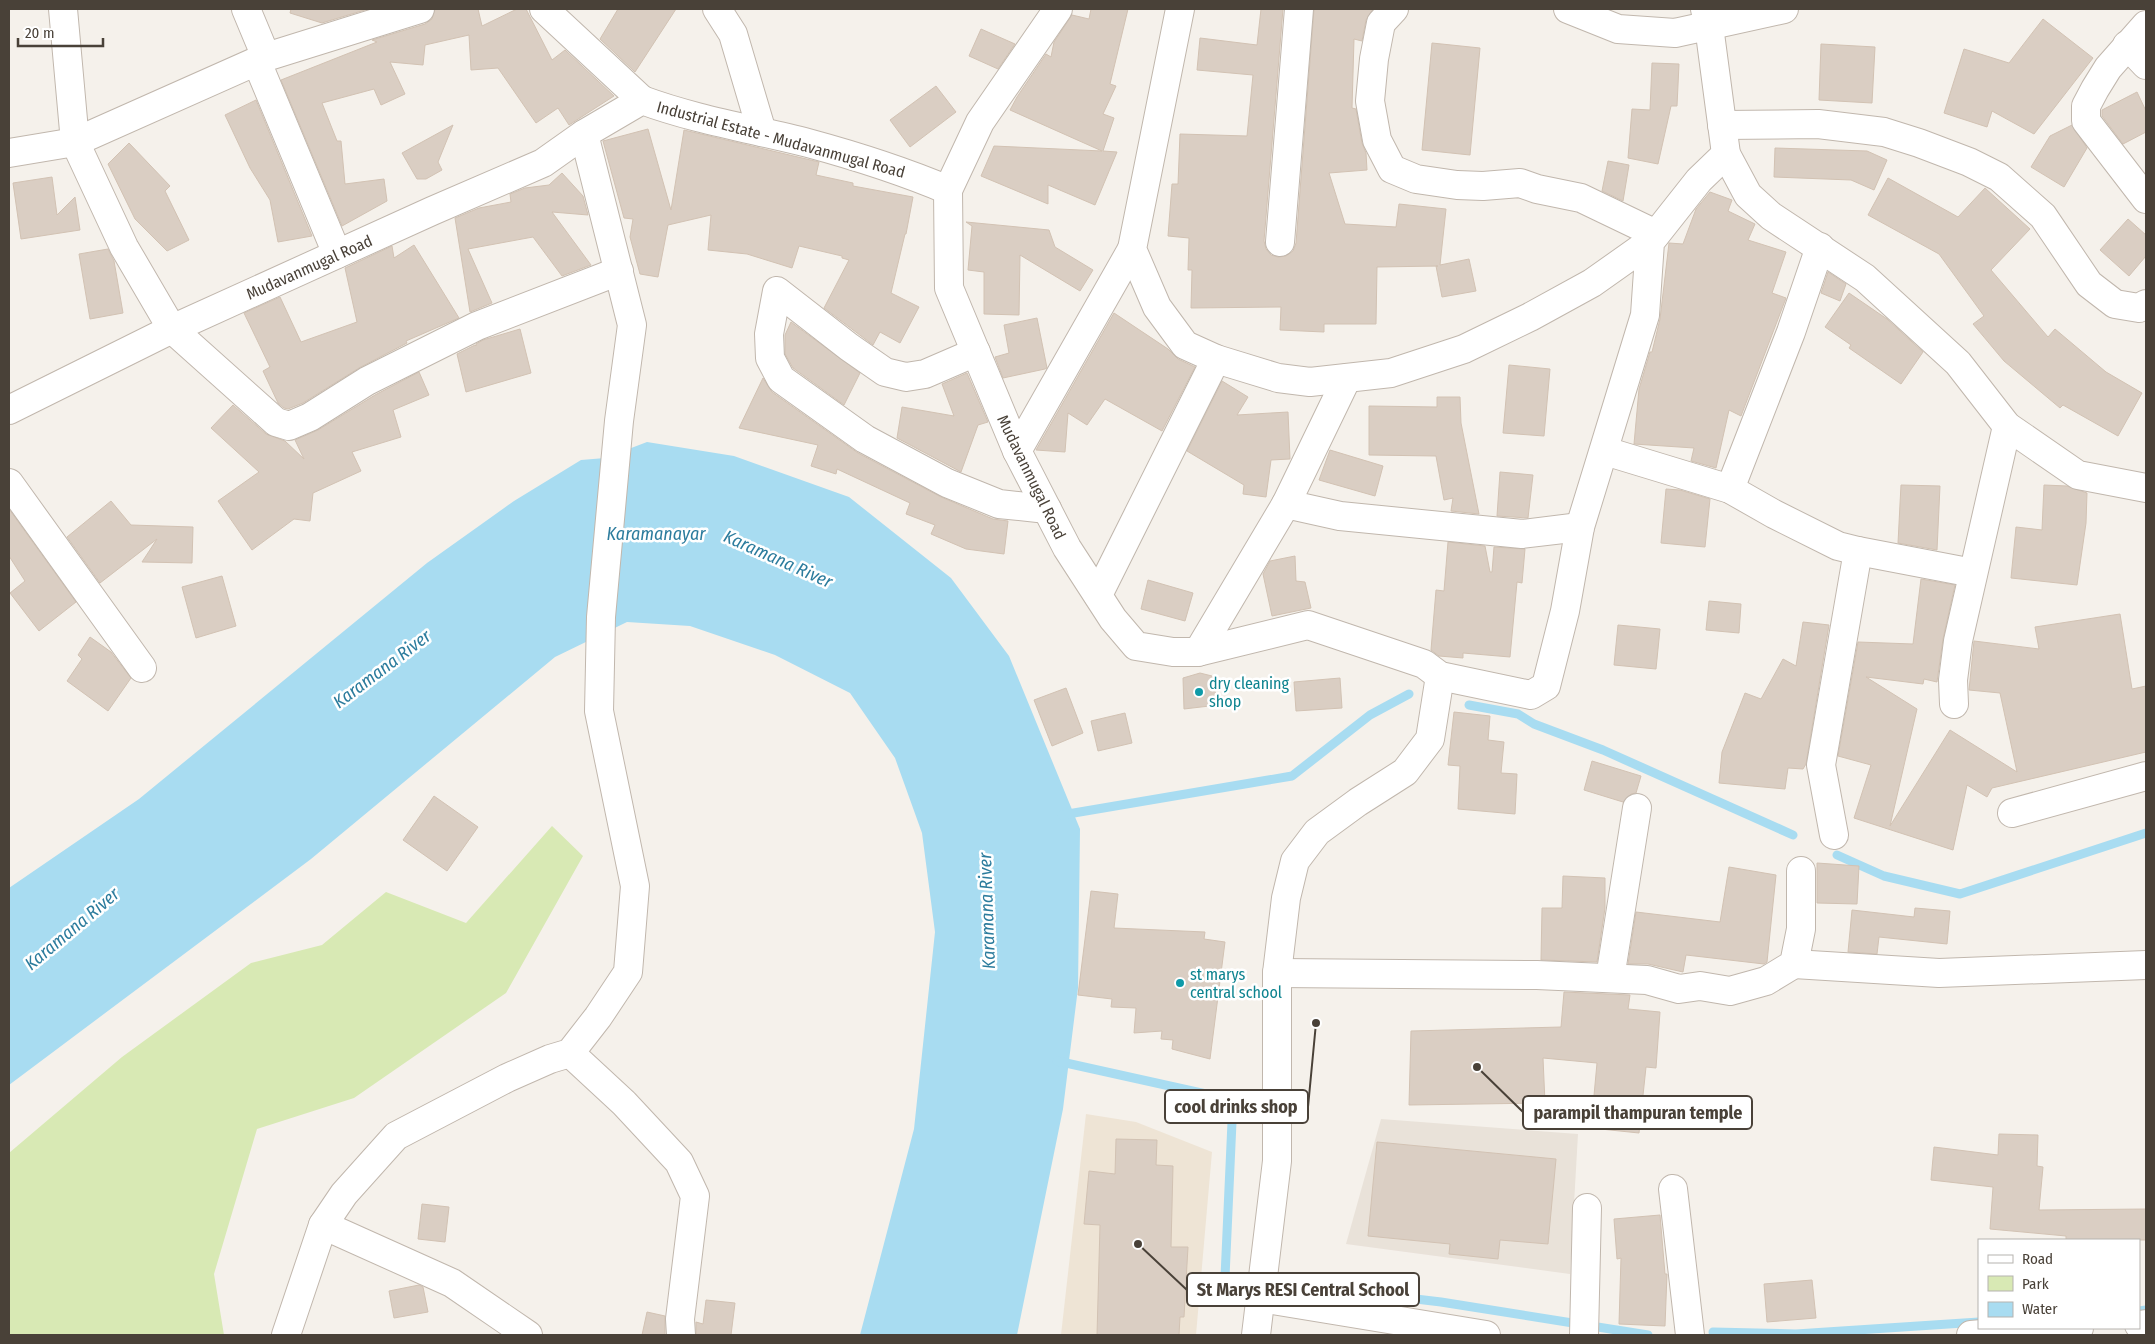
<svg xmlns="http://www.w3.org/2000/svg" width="2155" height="1344" font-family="'Fira Sans Condensed',sans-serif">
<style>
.residential{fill:#e9e2d9}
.education{fill:#eee4d5}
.green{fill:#d8e9b4}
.water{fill:#a8dcf1}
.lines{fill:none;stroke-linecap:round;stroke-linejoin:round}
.stream{stroke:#a8dcf1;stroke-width:9}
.building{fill:#dacec3;stroke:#d2c2b3}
.minor-casing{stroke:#c1b7ad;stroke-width:30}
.minor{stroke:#fff;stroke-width:28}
.culture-dot{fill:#0f9aa8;stroke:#fff;stroke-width:2}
.labels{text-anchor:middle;stroke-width:5;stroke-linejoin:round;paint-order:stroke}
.street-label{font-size:16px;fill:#494138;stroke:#fff}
.culture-label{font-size:16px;fill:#0d838f;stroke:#fff;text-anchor:start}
.water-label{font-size:18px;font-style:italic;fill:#2c7c9d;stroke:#fff}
.leader{fill:none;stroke:#494138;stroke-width:2}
.callout-dot{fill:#494138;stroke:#fff;stroke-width:2}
.callout{fill:#fff;stroke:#494138;stroke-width:2}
.callout-label{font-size:18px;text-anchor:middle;font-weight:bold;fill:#494138}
</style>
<rect width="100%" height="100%" fill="#f5f1eb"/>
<!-- residential -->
<path class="residential" d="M 1381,1119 L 1578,1134 L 1570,1274 L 1346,1244 Z"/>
<!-- education -->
<path class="education" d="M 1086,1114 L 1136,1122 L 1212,1152 L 1196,1335 L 1061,1335 Z"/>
<!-- green -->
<path class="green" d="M 552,826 L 583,856 L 506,993 L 354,1098 L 257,1129 L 214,1274 L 224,1335 L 9,1335 L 9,1153 L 122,1057 L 251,963 L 322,945 L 386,892 L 466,923 Z"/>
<!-- water -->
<path class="water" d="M 647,442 L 734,456 L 849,497 L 951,578 L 1009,656 L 1080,829 L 1078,988 L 1063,1109 L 1017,1335 L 860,1335 L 914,1129 L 935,932 L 922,833 L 895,758 L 850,693 L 775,655 L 690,626 L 627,622 L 555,657 L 311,859 L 9,1085 L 9,888 L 139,799 L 427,563 L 514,501 L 581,460 L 605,458 Z"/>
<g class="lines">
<!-- stream -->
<g class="stream">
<path d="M 1469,705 L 1518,714 L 1534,724 L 1603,750 L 1793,835"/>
<path d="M 1062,815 L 1292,776 L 1370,715 L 1409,694"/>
<path d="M 1837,855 L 1884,876 L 1960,894 L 2146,833"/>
<path d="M 1057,1061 L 1233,1100 L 1225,1277 L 1240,1278"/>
<path d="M 1290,1284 L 1441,1302 L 1648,1335"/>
<path d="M 2139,1311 L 2146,1310"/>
<path d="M 1713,1332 L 1796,1334 L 1979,1322"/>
</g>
</g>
<!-- building -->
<g class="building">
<path d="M 291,9 L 368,9 L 322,23 L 290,13 Z"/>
<path d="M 435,9 L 478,9 L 482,26 L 517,9 L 526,9 L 552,60 L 565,50 L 614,96 L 569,125 L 558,108 L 536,123 L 498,68 L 471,70 L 469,35 L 425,45 L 423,65 L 390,62 L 405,94 L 381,105 L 374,89 L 322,103 L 337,141 L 341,141 L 345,184 L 384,179 L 387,201 L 342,226 L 281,80 L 377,42 L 372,40 L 425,24 L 432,19 Z"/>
<path d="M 618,9 L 676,9 L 635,72 L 600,39 Z"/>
<path d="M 1091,9 L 1128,9 L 1110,84 L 1116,86 L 1103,114 L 1114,118 L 1103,151 L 1117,152 L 1095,205 L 1048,185 L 1048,204 L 981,176 L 994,146 L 1102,151 L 1010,110 L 1017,97 L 1046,54 L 1051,57 L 1054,42 L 1072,15 L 1089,19 Z"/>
<path d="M 1261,9 L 1283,9 L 1264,241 L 1266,249 L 1271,255 L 1278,257 L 1286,256 L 1293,251 L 1296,243 L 1314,9 L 1373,9 L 1366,20 L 1362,41 L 1354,39 L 1352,108 L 1356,109 L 1362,143 L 1366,153 L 1367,170 L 1329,173 L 1345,224 L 1396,227 L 1399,204 L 1446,209 L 1440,265 L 1469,259 L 1476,291 L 1442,297 L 1436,266 L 1438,266 L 1377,267 L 1376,324 L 1324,324 L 1324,332 L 1280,330 L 1281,307 L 1191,308 L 1192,270 L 1188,270 L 1189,238 L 1168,236 L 1172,184 L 1178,184 L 1180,134 L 1247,136 L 1253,75 L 1197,70 L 1200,38 L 1257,45 Z"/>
<path d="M 2043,19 L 2093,58 L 2034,134 L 1992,111 L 1987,127 L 1944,113 L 1964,49 L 2009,63 Z"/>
<path d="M 981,29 L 1015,44 L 998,69 L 969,56 Z"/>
<path d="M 1432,43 L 1480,48 L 1470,155 L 1422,150 Z"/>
<path d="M 1821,44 L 1875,47 L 1872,103 L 1819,100 Z"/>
<path d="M 1652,63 L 1679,64 L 1677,106 L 1671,106 L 1658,164 L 1628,158 L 1632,109 L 1650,110 Z"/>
<path d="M 936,86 L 956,112 L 910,147 L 890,120 Z"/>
<path d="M 2137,92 L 2146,111 L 2146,132 L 2123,144 L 2102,116 L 2102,110 Z"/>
<path d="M 256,100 L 312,236 L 278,242 L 270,200 L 250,168 L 225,115 Z"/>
<path d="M 453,125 L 438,162 L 442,170 L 426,179 L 417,179 L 402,153 Z"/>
<path d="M 2072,125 L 2087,148 L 2064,187 L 2031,167 L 2050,136 Z"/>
<path d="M 648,129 L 671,210 L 684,130 L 819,162 L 816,175 L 853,183 L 853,186 L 913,197 L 906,234 L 905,234 L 891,293 L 919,307 L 900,343 L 880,332 L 873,345 L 824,308 L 849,260 L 842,258 L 842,256 L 799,246 L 792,268 L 747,254 L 708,250 L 711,215 L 668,225 L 658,277 L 640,274 L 630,237 L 633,219 L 624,218 L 603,141 Z"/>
<path d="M 129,143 L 170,186 L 165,191 L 189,240 L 167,251 L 135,219 L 108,164 Z"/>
<path d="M 1775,148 L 1867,151 L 1887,160 L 1874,190 L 1851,180 L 1774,177 Z"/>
<path d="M 1608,161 L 1629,165 L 1623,201 L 1602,191 Z"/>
<path d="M 562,173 L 583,196 L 588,215 L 552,212 L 591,265 L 562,276 L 533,237 L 468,249 L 492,303 L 470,312 L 455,218 L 479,208 L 511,202 L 510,194 L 525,188 L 549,185 Z"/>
<path d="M 52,177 L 57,215 L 75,197 L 80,230 L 21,239 L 13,183 Z"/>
<path d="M 1888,178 L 1958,217 L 1985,188 L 2030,229 L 1991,270 L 2048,337 L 2055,329 L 2106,372 L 2142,393 L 2118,436 L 2063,405 L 2060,408 L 2004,361 L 1973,324 L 1984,316 L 1939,254 L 1868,215 Z"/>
<path d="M 1710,192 L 1732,200 L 1728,211 L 1755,224 L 1748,240 L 1786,252 L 1772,293 L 1786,298 L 1741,416 L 1729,410 L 1716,468 L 1691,461 L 1694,448 L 1634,444 L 1639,389 L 1650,352 L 1652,352 L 1660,319 L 1669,243 L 1683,244 L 1696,209 Z"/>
<path d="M 2128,219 L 2146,235 L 2146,256 L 2129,276 L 2100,250 Z"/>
<path d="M 966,222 L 1049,230 L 1055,247 L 1093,270 L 1080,291 L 1020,255 L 1019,315 L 984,314 L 984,272 L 968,270 L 972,226 Z"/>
<path d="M 414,245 L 459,318 L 406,341 L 407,343 L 359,368 L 303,403 L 288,409 L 284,408 L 278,403 L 263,371 L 270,367 L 244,313 L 280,297 L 301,342 L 357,322 L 345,268 L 392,246 L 394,258 Z"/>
<path d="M 108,249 L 114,261 L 123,313 L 90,319 L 79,254 Z"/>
<path d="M 1828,272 L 1846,284 L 1840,301 L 1821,293 Z"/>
<path d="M 1849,293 L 1887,319 L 1923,352 L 1901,384 L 1849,348 L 1851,345 L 1825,327 Z"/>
<path d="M 1114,313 L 1168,349 L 1178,359 L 1195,367 L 1162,431 L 1105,399 L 1087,425 L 1068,413 L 1065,452 L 1036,450 Z"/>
<path d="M 1037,318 L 1047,368 L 1045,369 L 1003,378 L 995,357 L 1009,353 L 1004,325 Z"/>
<path d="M 791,322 L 860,373 L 844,405 L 793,368 L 785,354 L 785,335 Z"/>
<path d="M 520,329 L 531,373 L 466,392 L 457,354 L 475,345 L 476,346 L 476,344 L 483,340 Z"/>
<path d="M 1509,365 L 1550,369 L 1544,436 L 1503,433 Z"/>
<path d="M 419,372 L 429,395 L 393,410 L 401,437 L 352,452 L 361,471 L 313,493 L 310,521 L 294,519 L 252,550 L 218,501 L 259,472 L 211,428 L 233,405 L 266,434 L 285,441 L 304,459 L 295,440 L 318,430 L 375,395 Z"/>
<path d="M 967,373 L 988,422 L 978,425 L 961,472 L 897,438 L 902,407 L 954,416 L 942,384 Z"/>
<path d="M 763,378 L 772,392 L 858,453 L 941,497 L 993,519 L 1008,521 L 1004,554 L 966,549 L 931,534 L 935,525 L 906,514 L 910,503 L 837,469 L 836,474 L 811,466 L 818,445 L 739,428 Z"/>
<path d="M 1222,381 L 1248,397 L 1237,415 L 1288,412 L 1290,459 L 1271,460 L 1266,497 L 1243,494 L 1244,485 L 1187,451 Z"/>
<path d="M 1437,397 L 1460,397 L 1461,423 L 1479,514 L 1451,511 L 1453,498 L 1444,500 L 1436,456 L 1369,455 L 1369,406 L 1437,407 Z"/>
<path d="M 1330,450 L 1383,466 L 1375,496 L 1319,480 Z"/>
<path d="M 1500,472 L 1533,475 L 1528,518 L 1497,516 Z"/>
<path d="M 1901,485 L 1940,486 L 1937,550 L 1898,543 Z"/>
<path d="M 2044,485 L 2067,486 L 2087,493 L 2086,523 L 2077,585 L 2011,578 L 2016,527 L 2042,530 Z"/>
<path d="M 1666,489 L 1680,490 L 1710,499 L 1705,547 L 1661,543 Z"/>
<path d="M 111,501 L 131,525 L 193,527 L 192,563 L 142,562 L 157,539 L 100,583 L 67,537 Z"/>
<path d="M 9,509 L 76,602 L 39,631 L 10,593 L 25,581 L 9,556 Z"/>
<path d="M 1448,542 L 1485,546 L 1490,572 L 1492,572 L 1494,547 L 1525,549 L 1522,583 L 1517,582 L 1510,657 L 1463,653 L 1463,658 L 1439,656 L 1431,650 L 1436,590 L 1444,591 Z"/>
<path d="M 1295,556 L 1296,581 L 1305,582 L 1311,608 L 1272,616 L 1263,574 L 1270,561 Z"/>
<path d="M 222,576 L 236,626 L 196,638 L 182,587 Z"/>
<path d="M 1921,579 L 1955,585 L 1943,639 L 1937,682 L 1924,679 L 1923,684 L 1866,677 L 1917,709 L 1890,826 L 1950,730 L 2017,772 L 2000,693 L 1969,690 L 1974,641 L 2039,649 L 2035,627 L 2120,614 L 2132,689 L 2146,686 L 2146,752 L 1992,788 L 1987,797 L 1967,785 L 1953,850 L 1854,818 L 1871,765 L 1838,756 L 1858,642 L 1913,644 Z"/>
<path d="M 1148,580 L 1193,593 L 1185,621 L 1141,609 Z"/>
<path d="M 1709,601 L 1741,604 L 1739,633 L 1706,630 Z"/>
<path d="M 1803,622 L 1829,625 L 1806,764 L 1803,769 L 1788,768 L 1785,789 L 1719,783 L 1722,752 L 1745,693 L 1761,699 L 1783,659 L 1796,666 Z"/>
<path d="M 1618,625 L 1660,629 L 1656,669 L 1614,665 Z"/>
<path d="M 90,637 L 111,652 L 131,678 L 108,711 L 67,681 L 82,659 L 78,655 Z"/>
<path d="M 1200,673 L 1212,676 L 1218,705 L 1184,709 L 1183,678 Z"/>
<path d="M 1340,678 L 1342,708 L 1296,711 L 1294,682 Z"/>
<path d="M 1066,688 L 1083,733 L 1052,746 L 1034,700 Z"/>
<path d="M 1454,712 L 1490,716 L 1488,740 L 1504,742 L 1501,773 L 1517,774 L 1515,814 L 1458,809 L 1460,766 L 1448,765 Z"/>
<path d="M 1125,713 L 1132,743 L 1098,751 L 1091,721 Z"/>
<path d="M 1592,761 L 1641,776 L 1636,793 L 1631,794 L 1623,802 L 1584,790 Z"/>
<path d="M 434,796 L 478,827 L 447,871 L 403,840 Z"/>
<path d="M 1817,863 L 1859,866 L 1857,904 L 1817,903 Z"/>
<path d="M 1729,867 L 1776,875 L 1767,962 L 1764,964 L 1686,955 L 1683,972 L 1648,964 L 1628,964 L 1636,912 L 1720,922 Z"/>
<path d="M 1563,876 L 1605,878 L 1605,908 L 1597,962 L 1541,960 L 1542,908 L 1562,908 Z"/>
<path d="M 1091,891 L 1118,894 L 1114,928 L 1205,932 L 1204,939 L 1225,942 L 1210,1059 L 1172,1049 L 1173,1040 L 1161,1039 L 1162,1031 L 1134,1033 L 1136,1008 L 1111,1007 L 1112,999 L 1078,995 Z"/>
<path d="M 1915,908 L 1950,911 L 1947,944 L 1879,937 L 1877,954 L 1848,952 L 1852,910 L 1914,917 Z"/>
<path d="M 1564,992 L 1630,995 L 1628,1009 L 1660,1012 L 1656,1068 L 1646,1067 L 1639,1133 L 1591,1128 L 1597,1063 L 1543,1058 L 1545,1103 L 1409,1105 L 1411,1031 L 1561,1027 Z"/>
<path d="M 1999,1134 L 2038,1135 L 2037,1166 L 2043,1167 L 2039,1210 L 2146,1209 L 2146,1240 L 2066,1240 L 2066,1236 L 1990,1229 L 1993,1187 L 1931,1180 L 1934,1147 L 1998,1155 Z"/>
<path d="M 1116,1139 L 1157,1140 L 1156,1165 L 1173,1166 L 1171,1247 L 1188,1247 L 1184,1317 L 1180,1317 L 1179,1335 L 1097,1335 L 1100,1225 L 1084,1224 L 1089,1171 L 1115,1174 Z"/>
<path d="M 1377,1142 L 1556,1159 L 1548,1244 L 1500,1240 L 1498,1259 L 1449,1254 L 1450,1244 L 1368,1236 Z"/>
<path d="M 422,1204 L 449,1207 L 445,1242 L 418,1239 Z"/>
<path d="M 1660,1215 L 1665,1274 L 1667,1274 L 1665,1326 L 1619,1324 L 1621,1258 L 1617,1259 L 1614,1219 Z"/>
<path d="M 1812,1280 L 1816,1318 L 1767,1322 L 1764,1284 Z"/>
<path d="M 419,1285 L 423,1287 L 428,1312 L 394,1318 L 389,1291 Z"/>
<path d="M 706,1300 L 735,1303 L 731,1335 L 696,1335 L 696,1322 L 703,1324 Z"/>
<path d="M 647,1312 L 665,1316 L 665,1335 L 642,1335 Z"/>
</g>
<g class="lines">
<!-- minor casing -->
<g class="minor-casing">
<g id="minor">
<path d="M 63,9 L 75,142 L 124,247 L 172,329 L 276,422 L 289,426 L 310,417 L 367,381 L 477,326 L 619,271"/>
<path d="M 246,9 L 266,57"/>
<path d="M 544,9 L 642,100"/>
<path d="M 717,9 L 733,34 L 762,132"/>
<path d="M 1058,9 L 980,122 L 948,190 L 949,288 L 1017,451 L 1067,548 L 1113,619 L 1136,646 L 1173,652 L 1198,652 L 1308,625 L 1424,664 L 1440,676 L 1531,695 L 1546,686 L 1565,611 L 1580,527 L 1645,315 L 1650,242 L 1699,180 L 1726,154"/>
<path d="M 1180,9 L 1132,249 L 1157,307 L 1185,345 L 1216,359 L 1278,378 L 1310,382 L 1391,373 L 1464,349 L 1530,317 L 1592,283 L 1650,242"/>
<path d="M 1394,9 L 1381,23 L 1374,59 L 1370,101 L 1377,140 L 1392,169 L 1416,179 L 1457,185 L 1483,186 L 1520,183 L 1537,189 L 1581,198 L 1656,234"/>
<path d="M 1568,9 L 1618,29 L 1675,33 L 1784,9"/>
<path d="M 1705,9 L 1709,26 L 1726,154 L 1748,195 L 1771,216 L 1865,278 L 1958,363 L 2007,426 L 2078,475 L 2146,488"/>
<path d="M 2146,25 L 2108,68 L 2095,89 L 2086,106 L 2086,121 L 2146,199"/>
<path d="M 2127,45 L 2146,65"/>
<path d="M 257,62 L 337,254"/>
<path d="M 1722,125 L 1818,124 L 1884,132 L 1919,143 L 1969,162 L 1999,177 L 2043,216 L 2089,284 L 2115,304 L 2139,308 L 2146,304"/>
<path d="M 9,153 L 75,142 L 266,57 L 420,9"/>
<path d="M 1280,242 L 1299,9"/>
<path d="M 976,352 L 925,374 L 906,377 L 885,372 L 849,347 L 777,291 L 769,334 L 770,358 L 781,379 L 865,439 L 947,483 L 999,504 L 1047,509"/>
<path d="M 9,410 L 172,329 L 432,211 L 543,163 L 584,134"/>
<path d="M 1017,451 L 1132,249"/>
<path d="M 1605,451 L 1730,489 L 1774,514 L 1838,546 L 1858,551 L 1973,573"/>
<path d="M 9,483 L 142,668"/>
<path d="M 1730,489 L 1791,332 L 1820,247"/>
<path d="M 1286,504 L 1340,516 L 1522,534 L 1580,527"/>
<path d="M 1098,595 L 1216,359"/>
<path d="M 1198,652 L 1286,504 L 1347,378"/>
<path d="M 1954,704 L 1953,680 L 1958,641 L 2007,426"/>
<path d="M 2012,813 L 2146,776"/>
<path d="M 1834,835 L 1821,765 L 1858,551"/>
<path d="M 1794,964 L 1939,973 L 2146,965"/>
<path d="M 1277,973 L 1537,975 L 1647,980 L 1679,989 L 1700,986 L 1730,991 L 1766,981 L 1794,964 L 1801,929 L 1801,871"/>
<path d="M 1610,978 L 1637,808"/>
<path d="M 570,1053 L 624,1103 L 679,1162 L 695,1196 L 680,1319 L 681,1335"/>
<path d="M 1673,1189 L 1690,1335"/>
<path d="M 323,1225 L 452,1283 L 528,1335"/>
<path d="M 1260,1298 L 1486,1335"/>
<path d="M 2139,1325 L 2146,1324"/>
<path d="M 286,1335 L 323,1225 L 344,1194 L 396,1136 L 507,1078 L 550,1059 L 570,1053 L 598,1017 L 628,972 L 635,886 L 599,711 L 601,617 L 619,421 L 632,325 L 584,134 L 642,100 C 696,120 753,129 808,143 C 856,156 903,171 948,190"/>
<path d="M 1256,1335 L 1277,1161 L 1277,973 L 1286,898 L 1295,861 L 1317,832 L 1358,802 L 1405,772 L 1430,739 L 1440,676"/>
<path d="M 1584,1335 L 1587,1208"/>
<path d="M 1971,1335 L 2036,1329 L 2079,1328"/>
</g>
</g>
<!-- minor -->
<use href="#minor" class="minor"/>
</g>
<!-- markers -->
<g class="culture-dot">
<circle cx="1199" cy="692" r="5"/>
<circle cx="1180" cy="983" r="5"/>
</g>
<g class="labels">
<!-- street labels -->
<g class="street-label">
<text transform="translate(781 139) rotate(15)" y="6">Industrial Estate - Mudavanmugal Road</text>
<text transform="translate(309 267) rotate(-24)" y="6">Mudavanmugal Road</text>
<text transform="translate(1032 477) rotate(64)" y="6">Mudavanmugal Road</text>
</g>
<!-- culture labels -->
<g class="culture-label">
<text x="1209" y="689">dry cleaning<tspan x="1209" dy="18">shop</tspan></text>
<text x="1190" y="980">st marys<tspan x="1190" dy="18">central school</tspan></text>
</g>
<!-- water labels -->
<g class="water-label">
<text x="656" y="540">Karamanayar</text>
<text transform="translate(778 559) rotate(24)" y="6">Karamana River</text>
<text transform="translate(382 669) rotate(-37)" y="6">Karamana River</text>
<text transform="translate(987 911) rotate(-92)" y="6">Karamana River</text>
<text transform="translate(72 929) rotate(-40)" y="6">Karamana River</text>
</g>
</g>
<!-- callouts -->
<path class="leader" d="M1316 1023L1308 1107M1477 1067L1523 1112M1138 1244L1187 1290"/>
<g class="callout-dot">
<circle cx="1316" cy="1023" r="5"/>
<circle cx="1477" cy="1067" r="5"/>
<circle cx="1138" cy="1244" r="5"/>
</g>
<g class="callout">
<rect x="1165" y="1090" width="143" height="33" rx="5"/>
<rect x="1523" y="1096" width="229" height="33" rx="5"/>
<rect x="1187" y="1273" width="232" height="33" rx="5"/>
</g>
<g class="callout-label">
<text x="1236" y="1113">cool drinks shop</text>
<text x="1638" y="1119">parampil thampuran temple</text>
<text x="1303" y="1296">St Marys RESI Central School</text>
</g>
<!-- border -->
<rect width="2155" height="1344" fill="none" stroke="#494138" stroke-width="20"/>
<!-- legend -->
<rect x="1978" y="1239" width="162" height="90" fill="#ffffff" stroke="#b6b3af"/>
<rect x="1988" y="1255" width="25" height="8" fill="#ffffff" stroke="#b6b3af"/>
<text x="2022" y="1264" font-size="15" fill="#494138">Road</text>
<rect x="1988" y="1276" width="25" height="15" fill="#d8e9b4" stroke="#b6b3af"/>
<text x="2022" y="1289" font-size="15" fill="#494138">Park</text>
<rect x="1988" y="1302" width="25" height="15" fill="#a8dcf1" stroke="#b6b3af"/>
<text x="2022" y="1314" font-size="15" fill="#494138">Water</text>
<!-- scale -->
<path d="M18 38v8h85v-8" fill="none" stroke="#494138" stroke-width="2.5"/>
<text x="25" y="38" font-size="15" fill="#494138" stroke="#ffffff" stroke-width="4" paint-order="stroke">20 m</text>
</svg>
